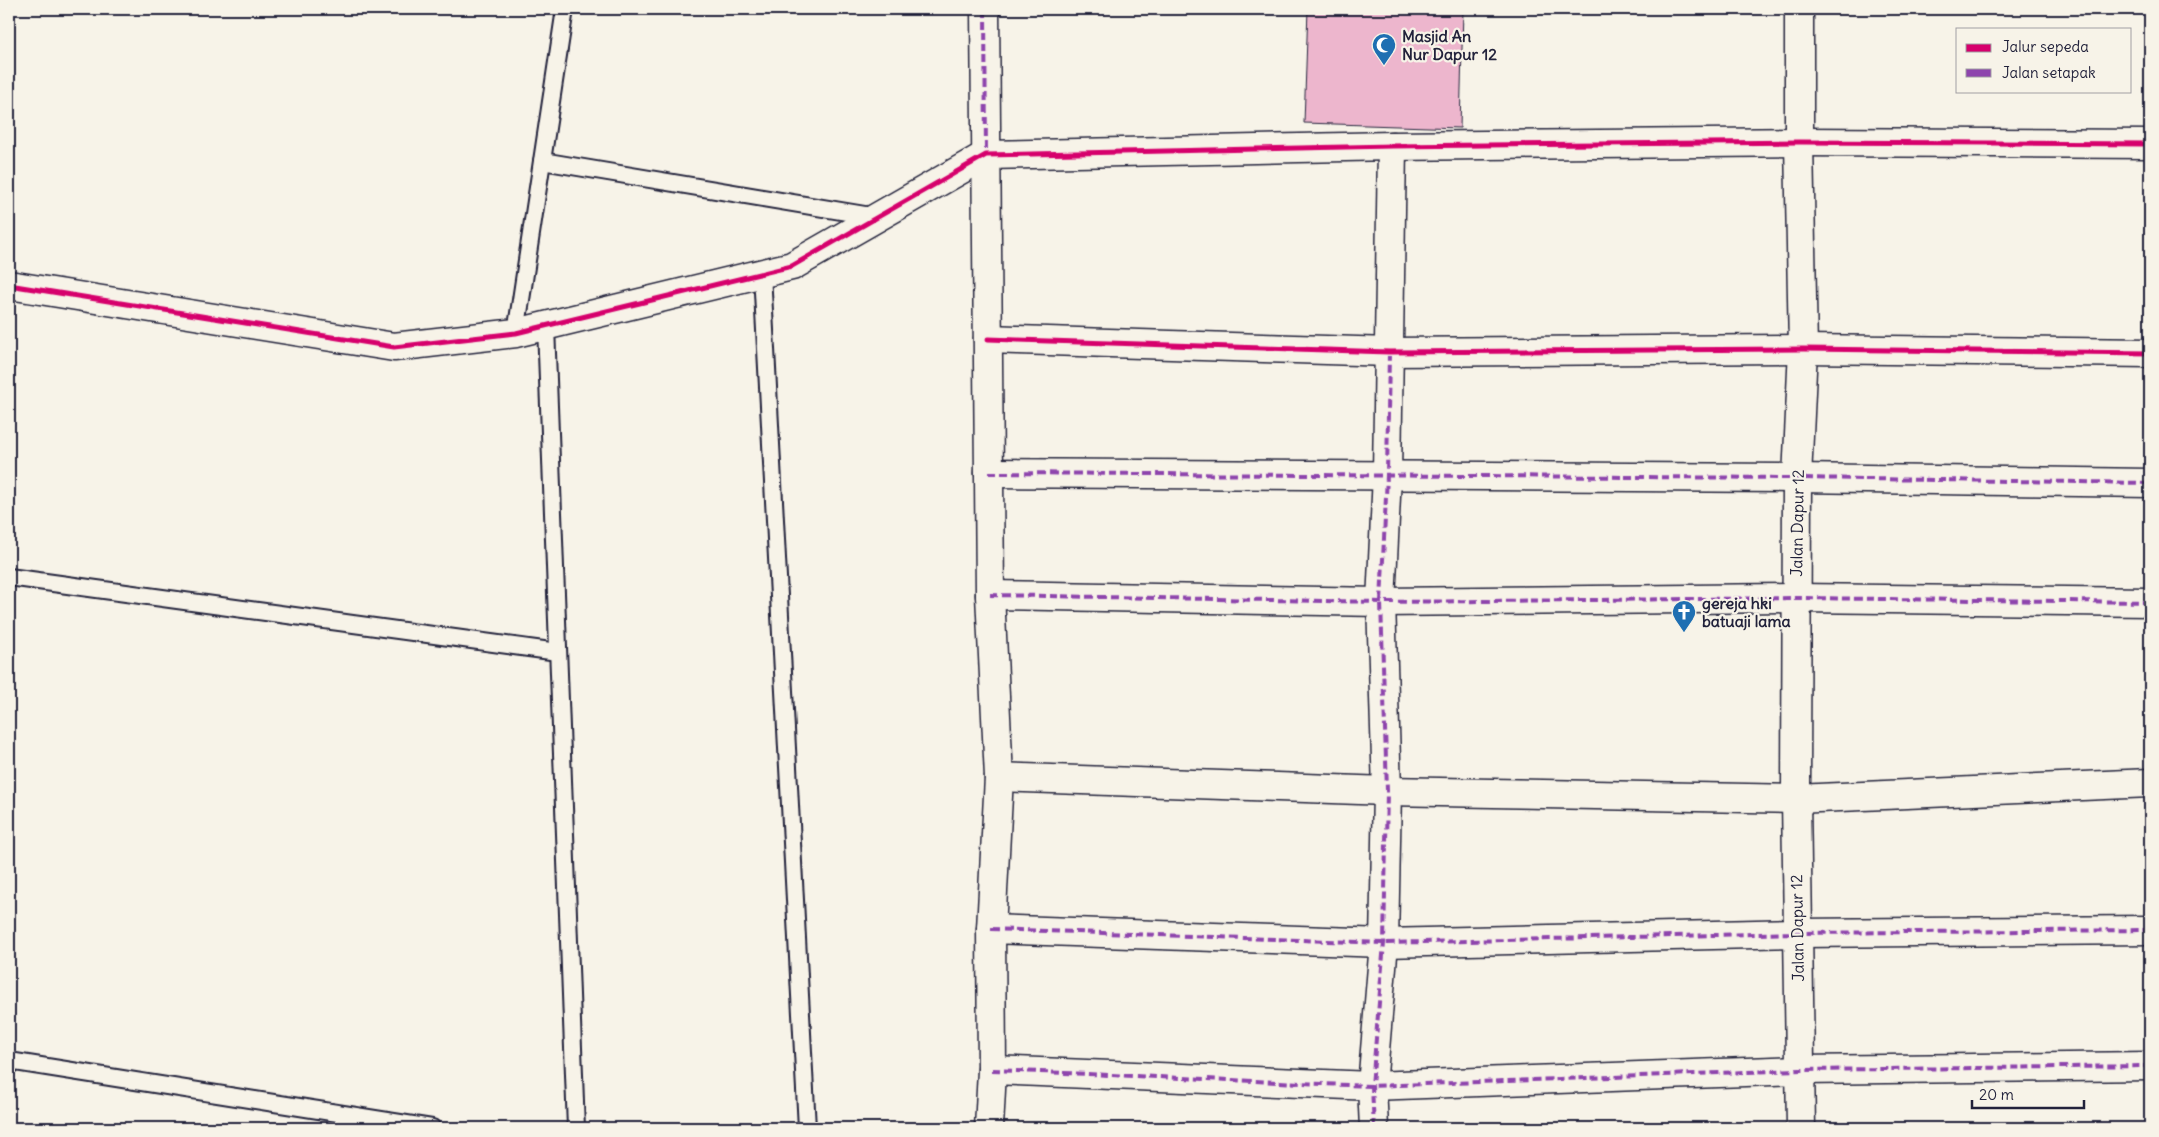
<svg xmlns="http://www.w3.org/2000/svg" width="2159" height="1137" font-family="Delius,sans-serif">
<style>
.building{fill:#edb6cd;stroke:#22223b}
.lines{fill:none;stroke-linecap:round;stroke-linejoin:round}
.service-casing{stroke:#22223b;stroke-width:20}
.minor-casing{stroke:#22223b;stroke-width:31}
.tertiary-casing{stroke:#22223b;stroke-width:31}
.service{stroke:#f7f3e8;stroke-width:16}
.minor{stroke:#f7f3e8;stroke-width:28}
.tertiary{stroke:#f7f3e8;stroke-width:28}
.quiet{stroke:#8e44ad;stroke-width:4;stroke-dasharray:8 4;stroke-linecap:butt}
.cycleway-casing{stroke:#f7f3e8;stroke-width:8}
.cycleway{stroke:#d6006c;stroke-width:5}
.labels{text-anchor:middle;stroke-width:4.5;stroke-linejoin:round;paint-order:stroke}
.poi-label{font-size:16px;font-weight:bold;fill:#22223b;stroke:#f7f3e8;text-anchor:start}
.street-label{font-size:16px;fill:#22223b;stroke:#f7f3e8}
</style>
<rect width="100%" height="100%" fill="#f7f3e8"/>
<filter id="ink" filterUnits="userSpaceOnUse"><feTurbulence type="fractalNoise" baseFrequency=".02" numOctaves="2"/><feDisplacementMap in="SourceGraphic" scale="10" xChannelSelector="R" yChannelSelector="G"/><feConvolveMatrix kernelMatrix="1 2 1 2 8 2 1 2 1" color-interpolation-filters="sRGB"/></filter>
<g filter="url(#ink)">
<!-- building -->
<path class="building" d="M 1308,9 L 1463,9 L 1460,128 L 1304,123 Z"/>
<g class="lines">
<!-- service casing -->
<g class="service-casing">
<g id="service">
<path d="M 542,161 L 877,217"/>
<path d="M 762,273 L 807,1128"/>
<path d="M 546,326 L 576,1128"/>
<path d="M 516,333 L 565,9"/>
<path d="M 9,577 L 558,652"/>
<path d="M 9,1061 L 432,1128"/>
</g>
</g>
<!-- minor casing -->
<g class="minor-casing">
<g id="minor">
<path d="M 985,9 L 990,595 L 999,777 L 991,929 L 992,1070 L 989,1128"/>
<path d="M 9,285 L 394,347 L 516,333 L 792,266 L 986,155 L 1392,146 L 1799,142 L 2150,144"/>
<path d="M 988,339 L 1389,352 L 1803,349 L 2150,353"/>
<path d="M 989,473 L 1797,478 L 2150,483"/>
<path d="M 990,595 L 1381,602 L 1797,598 L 2150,602"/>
<path d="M 999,777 L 1387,791 L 1796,799 L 2150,783"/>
<path d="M 991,929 L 1384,943 L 1797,933 L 2150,930"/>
<path d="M 992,1070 L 1372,1086 L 1800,1070 L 2150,1066"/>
<path d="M 1374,1128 L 1372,1086 L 1384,943 L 1387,791 L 1381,602 L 1387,475 L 1392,146"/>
</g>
</g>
<!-- tertiary casing -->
<g class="tertiary-casing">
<path id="tertiary" d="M 1799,9 L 1799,142 L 1803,349 L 1797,478 L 1796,799 L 1801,1128"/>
</g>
<!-- service -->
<use href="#service" class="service"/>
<!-- minor -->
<use href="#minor" class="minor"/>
<!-- tertiary -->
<use href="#tertiary" class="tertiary"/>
<!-- quiet -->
<g class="quiet">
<path d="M 985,9 L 986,155"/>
<path d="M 989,473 L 1797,478 L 2150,483"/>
<path d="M 990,595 L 1381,602 L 1797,598 L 2150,602"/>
<path d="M 991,929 L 1384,943 L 1797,933 L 2150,930"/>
<path d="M 992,1070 L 1372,1086 L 1800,1070 L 2150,1066"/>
<path d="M 1374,1128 L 1372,1086 L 1384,943 L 1387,791 L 1381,602 L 1387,475 L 1389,352"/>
</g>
<!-- cycleway casing -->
<g class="cycleway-casing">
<g id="cycleway">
<path d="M 9,285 L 394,347 L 516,333 L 792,266 L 986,155 L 1392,146 L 1799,142 L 2150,144"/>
<path d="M 988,339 L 1389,352 L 1803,349 L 2150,353"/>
</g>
</g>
<!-- cycleway -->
<use href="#cycleway" class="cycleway"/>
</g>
</g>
<!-- icons -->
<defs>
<g id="mosque-pin" transform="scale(1.25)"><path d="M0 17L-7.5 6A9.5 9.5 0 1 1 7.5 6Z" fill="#1f6fb2" stroke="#f7f3e8"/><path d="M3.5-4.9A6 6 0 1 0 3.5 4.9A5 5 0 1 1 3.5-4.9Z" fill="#fff"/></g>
<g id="church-pin" transform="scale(1.25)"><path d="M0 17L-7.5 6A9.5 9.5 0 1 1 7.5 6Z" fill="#1f6fb2" stroke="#f7f3e8"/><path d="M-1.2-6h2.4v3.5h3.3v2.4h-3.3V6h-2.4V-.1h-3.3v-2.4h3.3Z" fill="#fff"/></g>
</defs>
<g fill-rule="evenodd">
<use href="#mosque-pin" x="1384" y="45"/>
<use href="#church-pin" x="1684" y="612"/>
</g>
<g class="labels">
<!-- poi labels -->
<g class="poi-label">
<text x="1402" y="42">Masjid An<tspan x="1402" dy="18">Nur Dapur 12</tspan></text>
<text x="1702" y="609">gereja hki<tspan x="1702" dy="18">batuaji lama</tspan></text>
</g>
<!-- street labels -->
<g class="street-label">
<text transform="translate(1797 523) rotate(-89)" y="6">Jalan Dapur 12</text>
<text transform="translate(1797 928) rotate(-91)" y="6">Jalan Dapur 12</text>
</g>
</g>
<!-- margin -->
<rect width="2159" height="1137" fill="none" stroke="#f7f3e8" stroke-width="30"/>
<rect x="15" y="15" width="2129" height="1107" fill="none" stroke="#22223b" stroke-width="2" filter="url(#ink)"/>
<!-- legend -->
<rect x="1956" y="28" width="175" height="65" fill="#f7f3e8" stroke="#a29fa3"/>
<rect x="1966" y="44" width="25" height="8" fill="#d6006c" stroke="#a29fa3"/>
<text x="2002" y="52" font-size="15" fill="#22223b">Jalur sepeda</text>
<rect x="1966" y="69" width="25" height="8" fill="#8e44ad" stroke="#a29fa3"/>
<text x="2002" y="78" font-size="15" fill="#22223b">Jalan setapak</text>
<!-- scale -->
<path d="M1972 1100v8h112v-8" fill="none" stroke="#22223b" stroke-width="2.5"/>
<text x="1979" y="1100" font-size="15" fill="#22223b" stroke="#f7f3e8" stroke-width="4" paint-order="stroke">20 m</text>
</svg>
